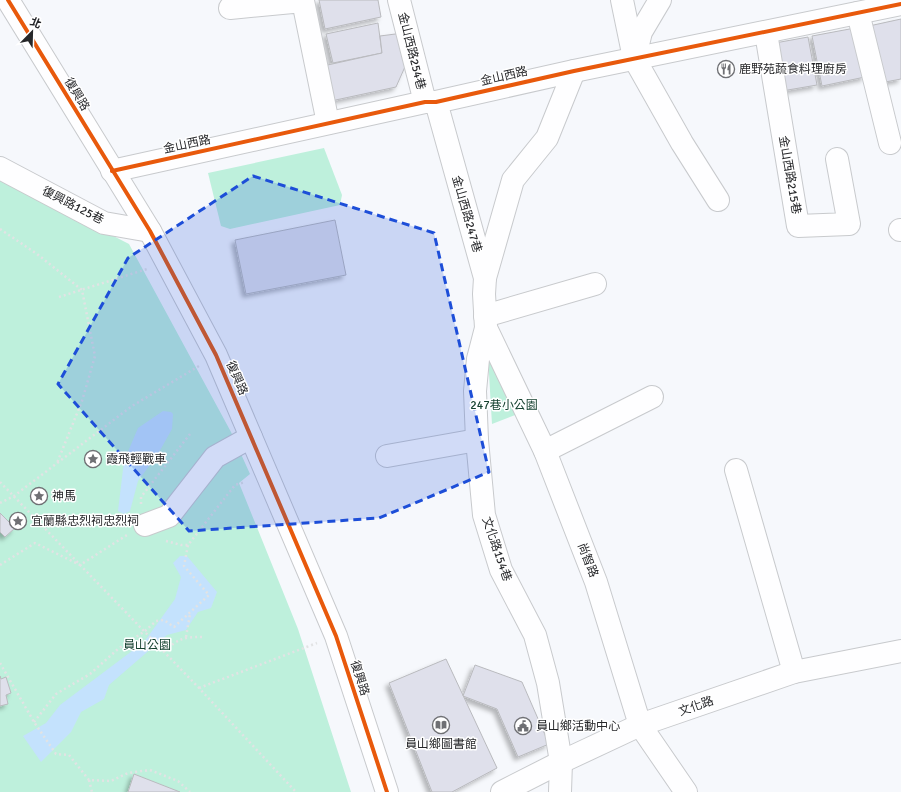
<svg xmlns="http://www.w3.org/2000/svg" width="901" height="792" font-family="Signika,'Noto Sans TC',sans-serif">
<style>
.green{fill:#bef0dc}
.water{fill:#c4e2fd}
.building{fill:#dfe0eb;stroke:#b9babe;filter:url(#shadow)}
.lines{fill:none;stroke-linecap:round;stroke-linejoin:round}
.minor-casing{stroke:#c8cacd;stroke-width:24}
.path{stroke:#e2e3e4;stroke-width:2.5;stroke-dasharray:2 3;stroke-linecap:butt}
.minor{stroke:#fefeff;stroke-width:22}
.cycleway-casing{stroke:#fff;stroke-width:6}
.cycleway{stroke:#e8590c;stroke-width:4}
.marked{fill:#1d4ed8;fill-opacity:0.2;stroke:#1d4ed8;stroke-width:3;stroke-dasharray:8 5;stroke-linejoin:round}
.labels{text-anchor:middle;stroke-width:3;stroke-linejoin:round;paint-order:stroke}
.street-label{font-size:12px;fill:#26272a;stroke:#fff}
.poi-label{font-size:12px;fill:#26272a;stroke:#fff;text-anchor:start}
.park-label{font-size:12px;fill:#154130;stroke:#fff}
</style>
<defs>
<filter id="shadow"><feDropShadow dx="-3.5" dy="3.5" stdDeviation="2" flood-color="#0004"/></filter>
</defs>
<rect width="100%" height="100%" fill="#f6f8fc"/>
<!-- green -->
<g class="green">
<path d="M 324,148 L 342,195 L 340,205 L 230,229 L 221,226 L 208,173 Z"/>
<path d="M 0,178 L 129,244 L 231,432 L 250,474 L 239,483 L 298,629 L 351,792 L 0,792 Z"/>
<path d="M 488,357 L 523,412 L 492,424 Z"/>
</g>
<!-- water -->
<g class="water">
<path d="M 163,411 L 171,412 L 173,414 L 172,429 L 158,454 L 138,481 L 130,511 L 124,514 L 118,511 L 124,461 L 138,428 Z"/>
<path d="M 180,556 L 187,556 L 217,592 L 211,608 L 198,612 L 186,630 L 167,635 L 109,685 L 104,699 L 81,712 L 71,732 L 41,762 L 23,736 L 46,723 L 60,705 L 144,642 L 175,599 L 181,577 L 173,563 Z"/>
</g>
<!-- building -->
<g class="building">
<path d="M 319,0 L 378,0 L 381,17 L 325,29 Z"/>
<path d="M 901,19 L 901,79 L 880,83 L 869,26 Z"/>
<path d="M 378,23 L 382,53 L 333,63 L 326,34 Z"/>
<path d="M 855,28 L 865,77 L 822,86 L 812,36 Z"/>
<path d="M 403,33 L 408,60 L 396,87 L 331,101 L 323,66 L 382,53 L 380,36 Z"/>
<path d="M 808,37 L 817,85 L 782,91 L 775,43 Z"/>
<path d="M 335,220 L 346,275 L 246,294 L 235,240 Z"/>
<path d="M 0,513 L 15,528 L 5,537 L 0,532 Z"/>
<path d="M 446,659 L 497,768 L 452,792 L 432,792 L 389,683 Z"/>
<path d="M 475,665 L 522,682 L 549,744 L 518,757 L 497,709 L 463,696 Z"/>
<path d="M 0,676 L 1,679 L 6,677 L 11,693 L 6,695 L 8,704 L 0,706 Z"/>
<path d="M 134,774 L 180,792 L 128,792 Z"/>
</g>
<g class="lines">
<!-- minor casing -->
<g class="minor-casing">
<g id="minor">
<path d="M 8,0 L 150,231 L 216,355 L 336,636 L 387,792"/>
<path d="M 399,0 L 425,102"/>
<path d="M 622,0 L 634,58 L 682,143 L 718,200"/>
<path d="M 230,8 L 303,1 L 328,123"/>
<path d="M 858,13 L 890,143"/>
<path d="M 766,33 L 798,226 L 849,224 L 837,159"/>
<path d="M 635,57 L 641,32 L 660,0"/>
<path d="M 436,102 L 485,278 L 484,294 L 486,328 L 478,359 L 475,391 L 477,440 L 484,515 L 501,570 L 535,635 L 548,683 L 561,762 L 560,792"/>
<path d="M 0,168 L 104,223 L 150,231"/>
<path d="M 112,171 L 425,102 L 436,102 L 574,71 L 901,4"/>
<path d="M 900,230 L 901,230"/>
<path d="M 485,278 L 513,180 L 547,138 L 574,71"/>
<path d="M 485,316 L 595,284"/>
<path d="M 486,328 L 545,451 L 596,582 L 640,725 L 686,792"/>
<path d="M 545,451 L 652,397"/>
<path d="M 387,456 L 477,440"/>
<path d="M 736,470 L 794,672"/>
<path d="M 145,525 L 169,516 L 215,457 L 251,437"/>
<path d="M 502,792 L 561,762 L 640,725 L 794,672 L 901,651"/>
</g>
</g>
<!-- path -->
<g class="path">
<path d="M 0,229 L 37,254 L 82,290 L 95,356 L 82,401 L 57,463"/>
<path d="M 59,297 L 147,269"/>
<path d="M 0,482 L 199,688 L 296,792"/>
<path d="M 0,503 L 14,496 L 132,406 L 199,366"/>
<path d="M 141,504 L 141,497 L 190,434"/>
<path d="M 166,541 L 181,545 L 188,545 L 235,485 L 245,482"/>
<path d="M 0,565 L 35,543 L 80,565 L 127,535"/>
<path d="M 186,637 L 190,614"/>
<path d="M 164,651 C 179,639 182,637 202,637"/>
<path d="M 0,663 L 34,722 L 56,754 L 69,755 L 89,780 L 111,781 L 128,773 L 150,770 L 178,781 L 190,792"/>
<path d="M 199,688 L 317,643"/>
<path d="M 34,722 L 56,694 L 90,674 L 118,649 L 145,631 L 156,621 L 164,620 L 174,627 L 209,595 L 184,566 L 188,545"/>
<path d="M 89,780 L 92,792"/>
</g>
<!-- minor -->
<use href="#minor" class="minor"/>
<!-- cycleway casing -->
<g class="cycleway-casing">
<g id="cycleway">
<path d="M 8,0 L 150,231 L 216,355 L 336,636 L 387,792"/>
<path d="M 112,171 L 425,102 L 436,102 L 574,71 L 901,4"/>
</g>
</g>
<!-- cycleway -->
<use href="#cycleway" class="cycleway"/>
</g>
<!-- marked area -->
<path class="marked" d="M 253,176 L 434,233 L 489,472 L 379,518 L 189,531 L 58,384 L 128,258 Z"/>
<!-- icons -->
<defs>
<g id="restaurant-ring" transform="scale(0.9)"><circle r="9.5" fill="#fff" stroke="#6f7074" stroke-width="1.5"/><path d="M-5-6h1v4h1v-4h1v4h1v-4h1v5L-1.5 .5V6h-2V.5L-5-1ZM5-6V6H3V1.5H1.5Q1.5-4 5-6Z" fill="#6f7074"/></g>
<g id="sight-ring" transform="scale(0.9)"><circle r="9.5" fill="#fff" stroke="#6f7074" stroke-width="1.5"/><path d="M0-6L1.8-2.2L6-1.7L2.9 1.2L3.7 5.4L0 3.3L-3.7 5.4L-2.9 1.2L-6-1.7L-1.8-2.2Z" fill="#6f7074"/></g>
<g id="library-ring" transform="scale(0.9)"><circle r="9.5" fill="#fff" stroke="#6f7074" stroke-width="1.5"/><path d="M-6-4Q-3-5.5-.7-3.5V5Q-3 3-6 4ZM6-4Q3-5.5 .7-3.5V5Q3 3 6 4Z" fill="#6f7074"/></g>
<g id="civic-ring" transform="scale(0.9)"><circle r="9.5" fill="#fff" stroke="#6f7074" stroke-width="1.5"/><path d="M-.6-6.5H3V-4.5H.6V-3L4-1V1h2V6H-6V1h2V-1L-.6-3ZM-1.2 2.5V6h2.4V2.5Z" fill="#6f7074"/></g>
</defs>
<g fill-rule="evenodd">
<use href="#restaurant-ring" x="726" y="69"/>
<use href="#sight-ring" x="93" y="459"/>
<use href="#sight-ring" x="39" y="496"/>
<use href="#sight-ring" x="18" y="521"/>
<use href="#library-ring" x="441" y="725"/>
<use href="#civic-ring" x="523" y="726"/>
</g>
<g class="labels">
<!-- street labels -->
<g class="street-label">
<text transform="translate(412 51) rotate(76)" y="4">金山西路254巷</text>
<text transform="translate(504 76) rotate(-13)" y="4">金山西路</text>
<text transform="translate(77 94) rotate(59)" y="4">復興路</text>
<text transform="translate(187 144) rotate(-12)" y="4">金山西路</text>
<text transform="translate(790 175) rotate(80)" y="4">金山西路215巷</text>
<text transform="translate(73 205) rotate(27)" y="4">復興路125巷</text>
<text transform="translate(467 214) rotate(74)" y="4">金山西路247巷</text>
<text transform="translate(237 378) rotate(67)" y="4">復興路</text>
<text transform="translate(497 549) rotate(71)" y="4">文化路154巷</text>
<text transform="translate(588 560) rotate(69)" y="4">尚智路</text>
<text transform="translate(360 678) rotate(72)" y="4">復興路</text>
<text transform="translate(696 706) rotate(-19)" y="4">文化路</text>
</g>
<!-- poi labels -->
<g class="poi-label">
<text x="739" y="73">鹿野苑蔬食料理廚房</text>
<text x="106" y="463">霞飛輕戰車</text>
<text x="52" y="500">神馬</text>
<text x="31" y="525">宜蘭縣忠烈祠忠烈祠</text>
<text x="536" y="730">員山鄉活動中心</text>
<text x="441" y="748" text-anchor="middle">員山鄉圖書館</text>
</g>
<!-- park labels -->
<g class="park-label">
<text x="504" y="409">247巷小公園</text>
<text x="147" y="649">員山公園</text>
</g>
</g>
<!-- north arrow -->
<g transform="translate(32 32) rotate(23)" stroke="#ffffff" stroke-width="3" paint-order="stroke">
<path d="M0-3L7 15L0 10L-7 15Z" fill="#26272a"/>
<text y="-6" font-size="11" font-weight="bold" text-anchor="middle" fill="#26272a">北</text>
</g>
</svg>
